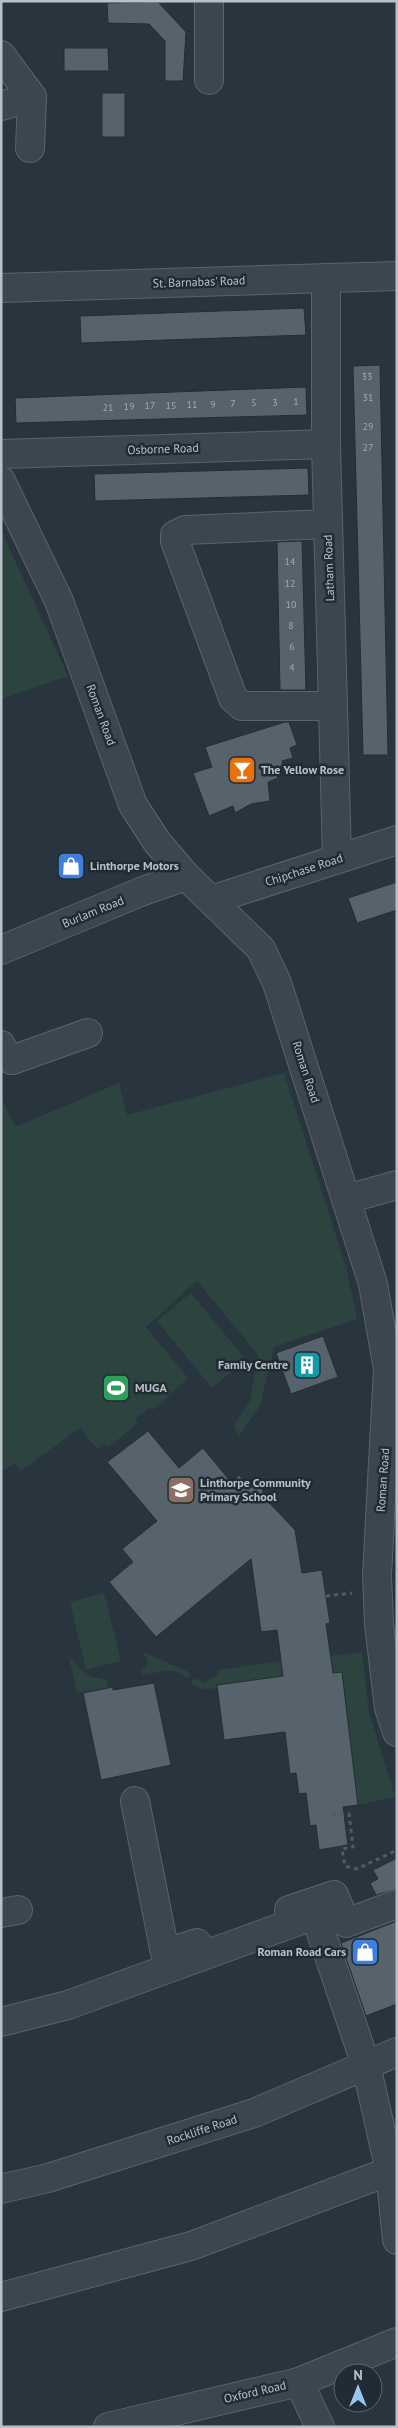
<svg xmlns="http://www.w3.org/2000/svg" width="398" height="2428" font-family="'PT Sans',sans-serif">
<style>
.green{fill:#2d4340}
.building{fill:#56636d;stroke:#232d35}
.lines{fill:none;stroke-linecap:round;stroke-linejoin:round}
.minor-casing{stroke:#5a646c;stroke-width:30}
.path{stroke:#4c5f5f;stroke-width:3;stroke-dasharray:4 4;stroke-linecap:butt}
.minor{stroke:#3c464e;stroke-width:28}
.labels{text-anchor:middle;stroke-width:5;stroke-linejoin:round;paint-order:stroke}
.number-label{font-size:10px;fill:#a0aab2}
.street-label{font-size:12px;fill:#b8c1c9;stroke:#212b33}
.poi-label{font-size:12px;font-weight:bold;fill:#b8c1c9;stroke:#212b33;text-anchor:start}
</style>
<rect width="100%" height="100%" fill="#28353e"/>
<!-- green -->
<g class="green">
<path d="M 1,530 L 68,676 L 1,699 Z"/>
<path d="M 284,1073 L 346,1267 L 357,1319 L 274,1347 L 260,1406 L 239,1436 L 233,1426 L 249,1403 L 259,1356 L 197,1281 L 146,1327 L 188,1378 L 153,1410 L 150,1407 L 135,1419 L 138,1423 L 109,1447 L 105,1444 L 98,1450 L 80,1428 L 21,1471 L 15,1463 L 1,1472 L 1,1096 L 15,1127 L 119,1083 L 127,1115 Z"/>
<path d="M 191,1293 L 246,1360 L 212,1388 L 157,1321 Z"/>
<path d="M 104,1593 L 121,1661 L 86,1670 L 70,1602 Z"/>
<path d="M 141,1651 L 189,1672 L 191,1675 L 186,1678 C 175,1665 157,1673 143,1675 L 141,1671 L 148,1664 L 146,1657 Z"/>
<path d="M 362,1652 L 369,1712 L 395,1797 L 358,1805 L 342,1673 L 333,1673 L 330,1656 Z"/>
<path d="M 69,1657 L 89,1676 L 107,1680 L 108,1688 L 77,1693 Z"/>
<path d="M 281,1661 L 284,1680 L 265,1679 L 217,1685 L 217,1688 C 206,1690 198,1690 190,1681 L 195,1678 L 204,1683 L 217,1675 L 218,1670 Z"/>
</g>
<!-- building -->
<g class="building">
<path d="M 158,2 L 186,32 L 183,81 L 165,81 L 165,41 L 149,24 L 108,23 L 107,3 Z"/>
<path d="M 64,48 L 108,48 L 109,71 L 64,71 Z"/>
<rect x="102" y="93" width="23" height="44"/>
<path d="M 304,308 L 306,335 L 81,343 L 80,316 Z"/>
<path d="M 380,365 L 388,755 L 363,755 L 353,366 Z"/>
<path d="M 306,387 L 307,415 L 16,423 L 15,398 Z"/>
<path d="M 308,468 L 309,495 L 95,501 L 94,474 Z"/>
<path d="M 302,541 L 306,690 L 280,690 L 277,542 Z"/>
<path d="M 285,722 L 289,722 L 297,745 L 290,748 L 293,758 L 282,761 L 285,769 L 276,773 L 278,778 L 268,782 L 270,801 L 251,804 L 235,813 L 233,806 L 209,816 L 193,773 L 212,767 L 205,747 Z"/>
<path d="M 397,882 L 397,910 L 357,923 L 348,898 Z"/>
<path d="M 323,1336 L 338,1377 L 291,1394 L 276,1353 Z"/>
<path d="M 148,1431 L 179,1468 L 203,1448 L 231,1482 L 239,1475 L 247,1484 L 259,1485 L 263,1491 L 263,1496 L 295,1530 L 302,1573 L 322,1570 L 330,1623 L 326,1624 L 333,1673 L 342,1672 L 358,1805 L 343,1807 L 348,1845 L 319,1850 L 316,1825 L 310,1826 L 306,1793 L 299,1794 L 296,1773 L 290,1774 L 285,1732 L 224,1740 L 217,1685 L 283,1676 L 277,1630 L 261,1632 L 251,1559 L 156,1637 L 109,1582 L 133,1562 L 122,1549 L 157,1521 L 107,1462 Z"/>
<path d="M 154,1683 L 171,1765 L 101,1780 L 83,1693 L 113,1687 L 113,1690 Z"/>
<path d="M 397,1858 L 397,1889 L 376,1895 L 370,1883 L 378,1879 L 373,1870 Z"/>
<path d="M 397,1921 L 397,2004 L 366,2016 L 341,1943 Z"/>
</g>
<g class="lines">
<!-- minor casing -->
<g class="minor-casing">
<g id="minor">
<path d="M 209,1 L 209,80"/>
<path d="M 1,55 L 32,97 L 30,148"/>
<path d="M 1,106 L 32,97"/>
<path d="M 326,278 L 326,444 L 337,859"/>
<path d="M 1,288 L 397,276"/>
<path d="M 1,454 L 326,444"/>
<path d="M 1,481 L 59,601 L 133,805 L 157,842 L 186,876 L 261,949 L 277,983 L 373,1284 L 388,1369 L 377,1575 L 379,1624 L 389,1708 L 397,1732"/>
<path d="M 328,524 L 185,530 L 175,535 L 175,541 L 233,698 L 242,706 L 333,706"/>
<path d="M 211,900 L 397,840"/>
<path d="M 1,950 L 143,891 L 186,876"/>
<path d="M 1,1045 L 5,1054 L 12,1060 L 88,1033"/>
<path d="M 347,1199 L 397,1185"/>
<path d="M 135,1801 L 165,1953 L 197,1943"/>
<path d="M 289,1910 L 334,1895 L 346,1923 L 397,1904"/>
<path d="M 1,1913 L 18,1910"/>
<path d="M 1,2022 L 68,2005 L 315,1915 L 366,2065 L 390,2171 L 397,2240"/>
<path d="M 1,2189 L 48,2178 L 254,2113 L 397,2052"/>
<path d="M 1,2297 L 191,2246 L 390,2171"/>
<path d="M 299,2382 L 320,2427"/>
<path d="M 108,2427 L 299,2382 L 397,2342"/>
</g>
</g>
<!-- path -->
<g class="path">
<path d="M 326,1596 L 352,1593"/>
<path d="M 332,1815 L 349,1814 L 353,1847 L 342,1849 L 345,1866 L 357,1869 L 397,1850"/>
</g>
<!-- minor -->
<use href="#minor" class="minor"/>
</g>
<!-- icons -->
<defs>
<g id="bar-square" transform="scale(1.4375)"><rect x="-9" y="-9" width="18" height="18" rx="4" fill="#e8710a" stroke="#212b33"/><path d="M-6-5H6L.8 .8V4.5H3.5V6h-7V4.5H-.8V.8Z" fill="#fff"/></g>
<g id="shop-square" transform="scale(1.4375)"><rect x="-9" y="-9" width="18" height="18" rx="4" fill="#3f7fe0" stroke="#212b33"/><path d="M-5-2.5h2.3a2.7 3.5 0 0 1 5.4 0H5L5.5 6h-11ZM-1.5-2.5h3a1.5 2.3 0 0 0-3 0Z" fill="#fff"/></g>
<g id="building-square" transform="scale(1.4375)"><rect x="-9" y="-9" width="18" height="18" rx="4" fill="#0f9aa8" stroke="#212b33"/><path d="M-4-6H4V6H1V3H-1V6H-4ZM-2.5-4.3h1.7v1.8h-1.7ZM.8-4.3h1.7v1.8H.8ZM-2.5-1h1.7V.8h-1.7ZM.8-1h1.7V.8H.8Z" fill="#fff"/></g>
<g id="stadium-square" transform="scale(1.4375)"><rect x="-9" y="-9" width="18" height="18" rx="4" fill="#2e9e5b" stroke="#212b33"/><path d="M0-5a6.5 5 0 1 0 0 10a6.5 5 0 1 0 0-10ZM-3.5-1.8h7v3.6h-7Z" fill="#fff"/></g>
<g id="school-square" transform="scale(1.4375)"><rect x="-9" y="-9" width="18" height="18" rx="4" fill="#8d6e63" stroke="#212b33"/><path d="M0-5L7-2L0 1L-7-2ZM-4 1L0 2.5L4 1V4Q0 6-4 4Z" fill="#fff"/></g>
</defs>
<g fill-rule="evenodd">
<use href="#bar-square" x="242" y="770"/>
<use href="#shop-square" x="71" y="866"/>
<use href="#building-square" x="307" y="1365"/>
<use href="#stadium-square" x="116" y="1388"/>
<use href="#school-square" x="181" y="1490"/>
<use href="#shop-square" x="365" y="1952"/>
</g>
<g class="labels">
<!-- number labels -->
<g class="number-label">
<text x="367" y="380">33</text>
<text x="368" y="401">31</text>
<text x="296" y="405">1</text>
<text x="254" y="406">5</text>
<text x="275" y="406">3</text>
<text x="233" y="407">7</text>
<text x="192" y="408">11</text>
<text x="213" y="408">9</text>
<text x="150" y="409">17</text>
<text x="171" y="409">15</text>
<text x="129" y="410">19</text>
<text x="108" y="411">21</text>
<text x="368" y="430">29</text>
<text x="368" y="451">27</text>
<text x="290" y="565">14</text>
<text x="290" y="587">12</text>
<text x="291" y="608">10</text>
<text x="291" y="629">8</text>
<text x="292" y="650">6</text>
<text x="292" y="671">4</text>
</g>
<!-- street labels -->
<g class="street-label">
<text transform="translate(199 282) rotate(-2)" y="4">St. Barnabas' Road</text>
<text transform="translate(163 449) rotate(-2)" y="4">Osborne Road</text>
<text transform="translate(329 568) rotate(-92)" y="4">Latham Road</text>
<text transform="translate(101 715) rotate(70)" y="4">Roman Road</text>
<text transform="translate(304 870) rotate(-18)" y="4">Chipchase Road</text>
<text transform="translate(93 912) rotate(-22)" y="4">Burlam Road</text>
<text transform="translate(306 1072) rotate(72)" y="4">Roman Road</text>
<text transform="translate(383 1480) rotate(-86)" y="4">Roman Road</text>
<text transform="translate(202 2130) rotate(-18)" y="4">Rockliffe Road</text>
<text transform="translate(255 2392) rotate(-13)" y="4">Oxford Road</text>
</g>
<!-- poi labels -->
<g class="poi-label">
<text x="261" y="774">The Yellow Rose</text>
<text x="90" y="870">Linthorpe Motors</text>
<text x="288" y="1369" text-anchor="end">Family Centre</text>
<text x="135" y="1392">MUGA</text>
<text x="200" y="1487">Linthorpe Community<tspan x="200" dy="14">Primary School</tspan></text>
<text x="346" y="1956" text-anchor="end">Roman Road Cars</text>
</g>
</g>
<!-- border -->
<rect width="398" height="2428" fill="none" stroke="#b8c1c9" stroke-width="5"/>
<!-- north arrow -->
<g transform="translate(358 2388)"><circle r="24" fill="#212b33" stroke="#5d676f"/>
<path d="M0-4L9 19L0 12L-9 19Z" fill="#98c6ee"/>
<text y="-8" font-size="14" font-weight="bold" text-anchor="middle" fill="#b8c1c9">N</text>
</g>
</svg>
